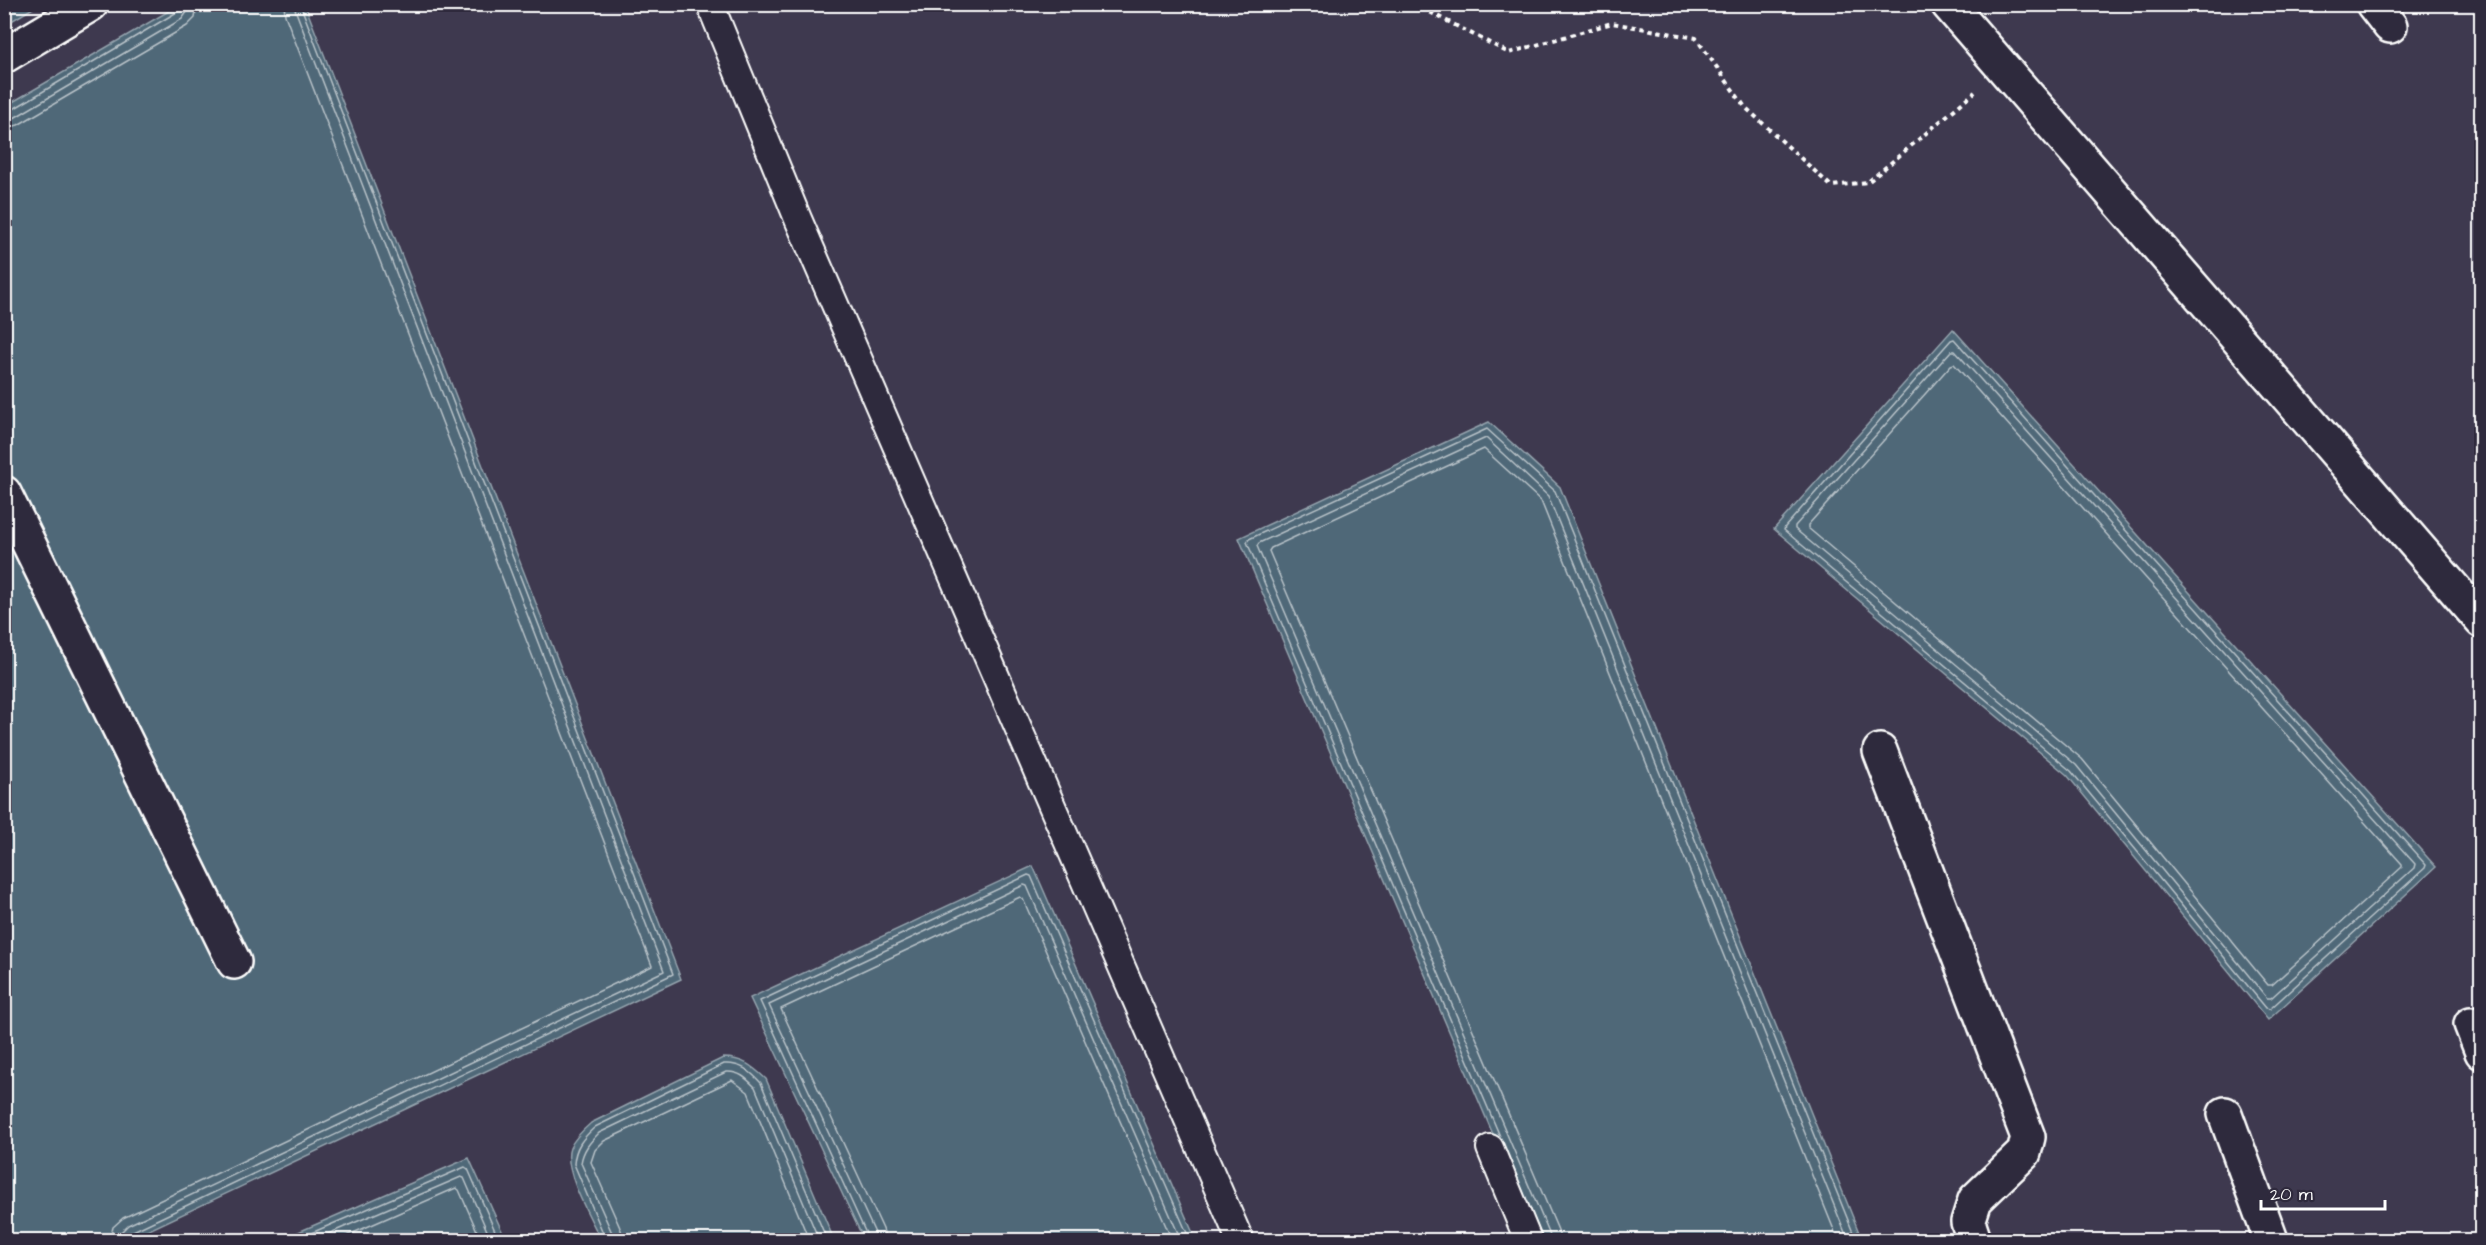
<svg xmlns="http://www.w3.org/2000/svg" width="2486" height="1245" font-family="'Architects Daughter',sans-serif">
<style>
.water{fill:#4f6878;stroke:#95a4ae;stroke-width:1.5}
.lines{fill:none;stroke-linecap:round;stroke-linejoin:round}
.shore{stroke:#b9c3c9;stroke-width:1.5}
.service-casing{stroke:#fff;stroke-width:30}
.minor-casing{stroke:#fff;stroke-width:38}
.path{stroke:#fff;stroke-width:4;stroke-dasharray:4.5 4.5;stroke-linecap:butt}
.service{stroke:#2f2a3d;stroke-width:26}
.minor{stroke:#2f2a3d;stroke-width:33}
</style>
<rect width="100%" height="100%" fill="#3e394f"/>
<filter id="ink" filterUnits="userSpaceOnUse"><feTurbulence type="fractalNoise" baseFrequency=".0167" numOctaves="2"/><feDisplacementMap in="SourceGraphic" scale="12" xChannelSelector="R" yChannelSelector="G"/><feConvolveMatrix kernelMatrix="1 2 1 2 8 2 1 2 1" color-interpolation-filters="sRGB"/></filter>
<g filter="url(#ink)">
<!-- water -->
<g class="water">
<path d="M 5,4 L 38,4 L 38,5 L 5,25 Z"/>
<path d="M 179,5 L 305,5 L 681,979 L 128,1240 L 5,1240 L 4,107 Z"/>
<path d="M 1953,329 L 2436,867 L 2268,1020 L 2067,775 L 1774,529 Z"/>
<path d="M 1489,422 L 1560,487 L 1862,1240 L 1538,1240 L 1239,538 Z"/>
<path d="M 1033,866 L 1196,1240 L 864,1240 L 750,998 Z"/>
<path d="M 723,1058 C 743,1058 752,1066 766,1079 L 834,1240 L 601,1240 C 591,1219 562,1169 570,1148 C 574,1138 583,1130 591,1123 Z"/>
<path d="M 469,1158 L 506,1240 L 280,1240 Z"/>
</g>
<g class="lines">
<!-- shore -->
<g class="shore">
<path d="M 4,112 L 10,111 L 177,12 L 181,4"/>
<path d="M 4,120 L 14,118 L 182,19 L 187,12 L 188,4"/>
<path d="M 4,129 L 18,125 L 187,26 L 195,18 L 197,4"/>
<path d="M 1954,339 L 2426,865 L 2425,868 L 2270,1009 L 2266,1008 L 2071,771 L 1784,530 L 1785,527 L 1951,340 Z"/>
<path d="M 1951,351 L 1955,351 L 2415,864 L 2414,868 L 2271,998 L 2267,998 L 2076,765 L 1795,529 L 1795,526 Z"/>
<path d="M 1954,364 L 2402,864 L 2402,867 L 2272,985 L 2268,985 L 2082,759 L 1808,528 L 1808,525 L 1951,365 Z"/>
<path d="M 1502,1141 L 1247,542 L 1249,539 L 1487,429 L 1555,491 L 1856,1240"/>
<path d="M 1517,1177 L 1543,1240"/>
<path d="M 110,1240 L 113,1227 L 123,1218 L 652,966 L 285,15 L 284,4"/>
<path d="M 119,1240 L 121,1232 L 128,1225 L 664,971 L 293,4"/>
<path d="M 127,1240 L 131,1232 L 673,974 L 300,4"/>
<path d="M 295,1240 L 465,1167 L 468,1169 L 499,1240"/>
<path d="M 314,1240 L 461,1177 L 464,1178 L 491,1240"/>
<path d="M 337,1240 L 456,1188 L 459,1190 L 481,1240"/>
<path d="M 606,1240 L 574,1164 C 575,1147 583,1138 595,1127 L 724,1064 C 741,1063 750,1071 761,1083 L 827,1240"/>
<path d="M 613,1240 L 612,1233 L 581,1163 C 583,1150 590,1142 599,1133 L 726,1072 C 739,1071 746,1078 755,1087 L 819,1240"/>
<path d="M 622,1240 L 621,1230 L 591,1162 L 595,1150 L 604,1141 L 732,1080 L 748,1092 L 809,1240"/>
<path d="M 869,1240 L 760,1001 L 1028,875 L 1031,876 L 1190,1240"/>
<path d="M 877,1240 L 875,1233 L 769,1005 L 1024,885 L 1027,886 L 1181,1240"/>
<path d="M 886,1240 L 883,1229 L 781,1009 L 1020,897 L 1023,899 L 1172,1240"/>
<path d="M 1551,1240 L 1549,1233 L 1257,546 L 1259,543 L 1486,438 L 1548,496 L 1848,1240"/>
<path d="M 1560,1240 L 1558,1230 L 1269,551 L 1271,548 L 1484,449 L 1541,501 L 1838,1240"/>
</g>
<!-- service casing -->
<g class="service-casing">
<g id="service">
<path d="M 710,4 L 798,219 L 1240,1240"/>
<path d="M 1490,1148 L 1528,1240"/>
</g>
</g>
<!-- minor casing -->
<g class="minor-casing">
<g id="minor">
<path d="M 1948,4 L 2482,621"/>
<path d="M 2373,4 L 2390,26"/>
<path d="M 4,56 L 91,4"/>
<path d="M 4,493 L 234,962"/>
<path d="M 1880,751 L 2028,1137 L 2024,1153 L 1975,1200 L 1968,1222 L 1974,1240"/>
<path d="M 2471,1024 L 2482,1052"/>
<path d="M 2225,1114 L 2271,1240"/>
</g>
</g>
<!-- path -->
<path class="path" d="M 1414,4 L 1509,53 L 1612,23 L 1696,38 L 1745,107 L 1831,186 L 1868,182 L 1975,92"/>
<!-- service -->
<use href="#service" class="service"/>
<!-- minor -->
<use href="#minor" class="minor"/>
</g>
</g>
<!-- margin -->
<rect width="2486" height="1245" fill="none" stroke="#2f2a3d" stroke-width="24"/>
<rect x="12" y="12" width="2462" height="1221" fill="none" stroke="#fff" stroke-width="2" filter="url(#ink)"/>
<!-- scale -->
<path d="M2261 1200v9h124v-9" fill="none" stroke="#ffffff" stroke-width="3"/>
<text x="2270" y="1200" font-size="18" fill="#ffffff" stroke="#2f2a3d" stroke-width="4.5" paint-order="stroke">20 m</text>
</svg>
